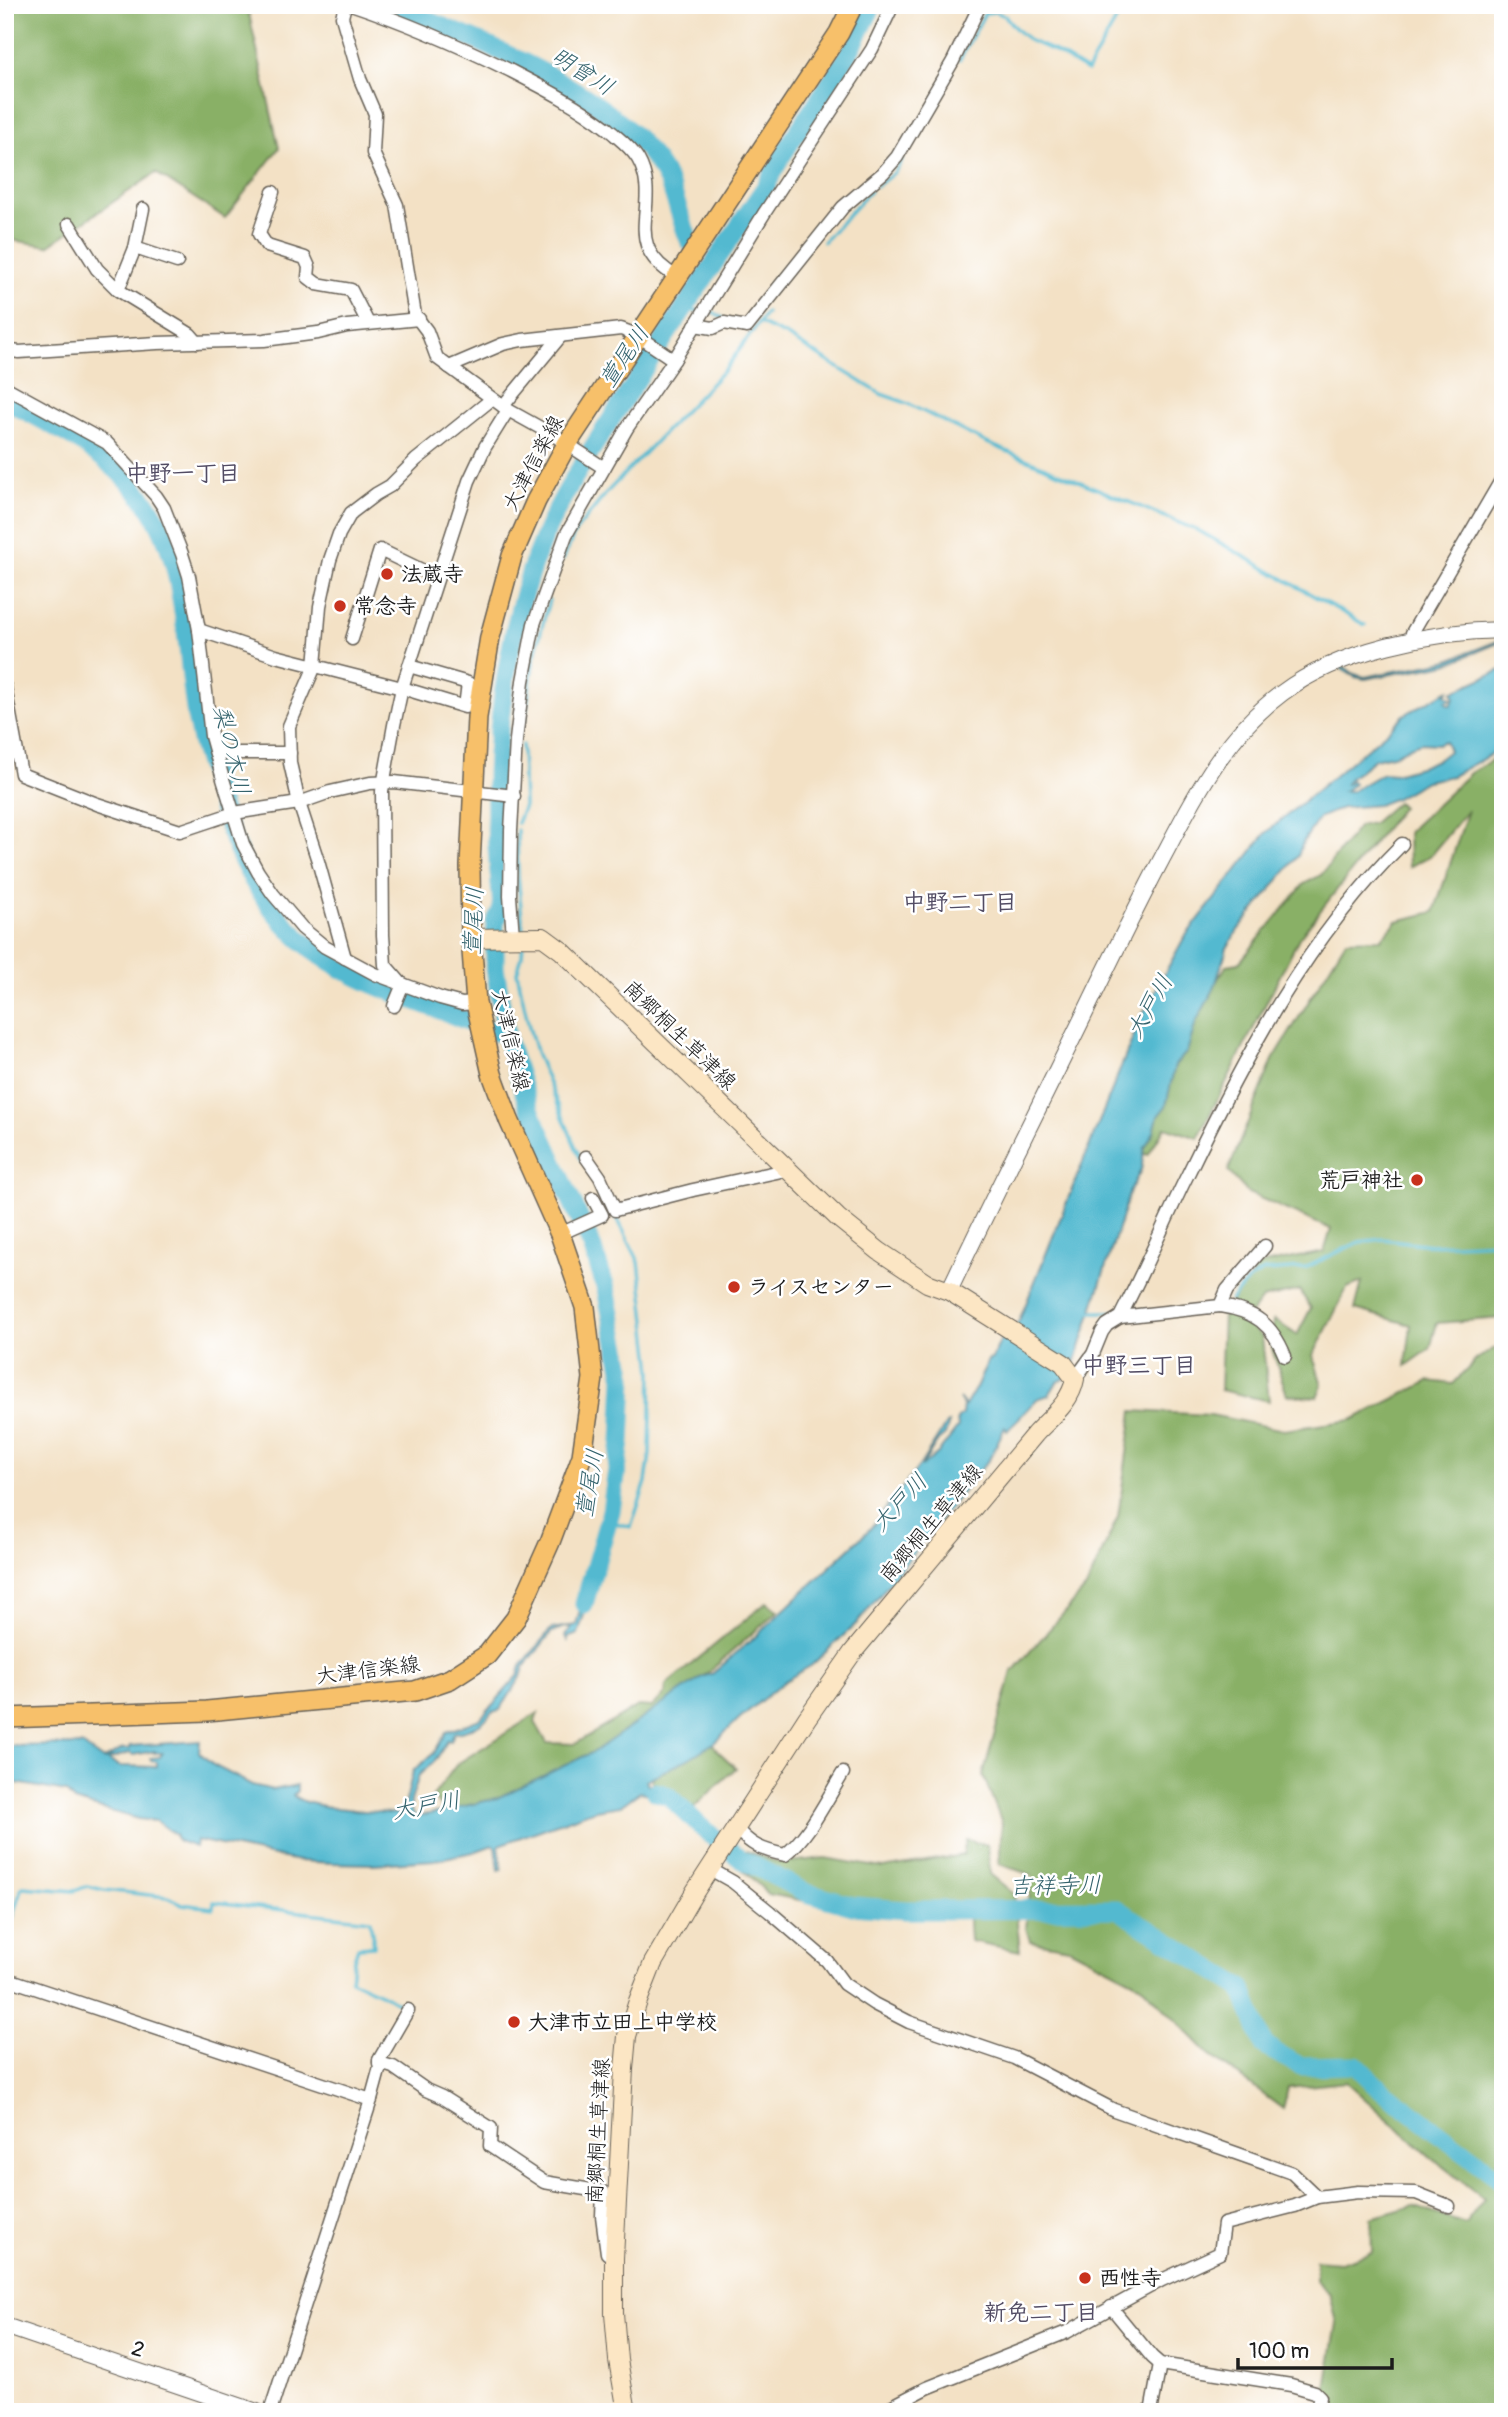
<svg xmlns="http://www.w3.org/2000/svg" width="1508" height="2417" font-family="Pangolin,'Klee One',sans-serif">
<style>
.forest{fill:#89b066;stroke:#526641;stroke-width:2}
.water{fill:#52b9d0;stroke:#376a76;stroke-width:2;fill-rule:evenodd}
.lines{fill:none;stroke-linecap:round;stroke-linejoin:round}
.stream{stroke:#52b9d0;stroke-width:3.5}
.river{stroke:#52b9d0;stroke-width:19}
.minor-casing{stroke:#676157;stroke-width:15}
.tertiary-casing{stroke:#676157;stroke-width:18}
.secondary-casing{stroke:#676157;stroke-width:20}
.primary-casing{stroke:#676157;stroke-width:22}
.minor{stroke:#fff;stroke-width:12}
.tertiary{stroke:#fff;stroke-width:16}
.secondary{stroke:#fce6c4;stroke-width:18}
.primary{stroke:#f7c06b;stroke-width:19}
.poi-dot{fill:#c8321e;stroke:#fff;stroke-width:2.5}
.labels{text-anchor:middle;stroke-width:5;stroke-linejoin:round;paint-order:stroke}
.street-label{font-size:21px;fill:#1c1c1c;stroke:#fff}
.poi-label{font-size:21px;font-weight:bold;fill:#1c1c1c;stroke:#fff;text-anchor:start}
.water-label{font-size:23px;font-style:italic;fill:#34636d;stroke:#fff}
.neighbourhood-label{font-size:23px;font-weight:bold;fill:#524c64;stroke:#fff}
</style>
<rect width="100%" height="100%" fill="#fff"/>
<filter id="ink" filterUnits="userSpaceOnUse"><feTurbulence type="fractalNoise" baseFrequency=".0143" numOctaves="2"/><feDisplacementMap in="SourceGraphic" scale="14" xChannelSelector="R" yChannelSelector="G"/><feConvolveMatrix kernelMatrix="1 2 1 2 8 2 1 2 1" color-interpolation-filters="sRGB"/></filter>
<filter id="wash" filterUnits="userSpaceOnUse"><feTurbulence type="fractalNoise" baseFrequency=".00686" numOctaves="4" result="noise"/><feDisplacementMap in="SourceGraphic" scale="28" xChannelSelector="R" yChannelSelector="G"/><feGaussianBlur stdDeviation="1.57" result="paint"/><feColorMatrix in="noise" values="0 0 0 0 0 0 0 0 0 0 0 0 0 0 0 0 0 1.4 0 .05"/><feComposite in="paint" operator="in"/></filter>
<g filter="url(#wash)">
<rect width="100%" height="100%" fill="#f3e1c5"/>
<!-- forest -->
<g class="forest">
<path d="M 5,5 L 247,5 L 279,148 L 225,218 L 156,173 L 48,246 L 5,239 Z"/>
<path d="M 1503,753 L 1503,1318 L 1437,1323 L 1430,1349 L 1406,1366 L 1411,1325 L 1355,1309 L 1362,1282 L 1347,1288 L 1313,1356 L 1322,1385 L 1317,1397 L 1287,1395 L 1270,1343 L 1274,1320 L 1297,1335 L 1311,1308 L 1299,1290 L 1262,1299 L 1245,1321 L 1262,1337 L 1269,1401 L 1220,1390 L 1223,1313 L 1259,1265 L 1324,1252 L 1331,1229 L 1248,1193 L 1228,1171 L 1273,1060 L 1346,940 L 1381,939 L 1397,921 L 1434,912 L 1468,810 L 1430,856 L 1409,867 L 1408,832 L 1470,773 Z"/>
<path d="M 1397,802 L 1402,807 L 1299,938 L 1198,1138 L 1165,1127 L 1148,1155 L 1138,1151 L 1201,1005 L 1227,965 L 1239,963 L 1304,884 L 1321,875 L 1359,826 L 1373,823 Z"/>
<path d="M 1503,1343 L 1503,2412 L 1322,2412 L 1337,2323 L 1330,2294 L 1316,2281 L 1316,2260 L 1340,2262 L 1372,2252 L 1371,2218 L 1413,2206 L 1465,2224 L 1484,2199 L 1432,2158 L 1346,2082 L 1288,2088 L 1283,2109 L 1209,2054 L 1141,1985 L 1069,1948 L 1030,1941 L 1026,1928 L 1032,1875 L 999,1864 L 1002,1823 L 983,1775 L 1012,1672 L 1086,1588 L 1118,1517 L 1133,1411 L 1211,1415 L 1284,1430 L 1352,1420 L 1429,1381 L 1453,1384 L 1477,1359 Z"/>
<path d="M 767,1602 L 778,1611 L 679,1698 L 598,1753 L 498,1800 L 445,1814 L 433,1796 L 457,1764 L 538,1713 L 535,1722 L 547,1743 L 575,1744 L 638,1706 L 652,1707 L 665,1694 L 666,1685 Z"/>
<path d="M 710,1740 L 718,1751 L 736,1768 L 692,1809 L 673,1805 L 652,1783 L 654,1769 Z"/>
<path d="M 966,1840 L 988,1845 L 990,1874 L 1014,1894 L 1020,1951 L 970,1941 L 968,1904 L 852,1910 L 768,1894 L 740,1867 L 746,1851 L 781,1863 L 825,1858 L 883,1868 L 963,1855 Z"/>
</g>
<!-- water -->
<g class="water">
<path d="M 1503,639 L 1503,641 L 1447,664 L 1365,679 L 1355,677 L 1340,668 L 1343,666 L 1354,674 L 1365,677 L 1446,661 Z"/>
<path d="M 1503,669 L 1503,748 L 1452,776 L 1426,781 L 1396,798 L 1378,805 L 1342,808 L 1319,818 L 1303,842 L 1298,856 L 1238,930 L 1227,948 L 1214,989 L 1196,1022 L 1187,1052 L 1175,1065 L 1166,1106 L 1158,1116 L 1154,1132 L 1145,1147 L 1141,1170 L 1130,1191 L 1076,1360 L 1067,1377 L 1057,1382 L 1049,1395 L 1037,1399 L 1007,1431 L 1005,1427 L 990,1458 L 859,1621 L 812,1665 L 785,1681 L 740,1718 L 715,1742 L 688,1759 L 646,1780 L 648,1785 L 670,1795 L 679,1805 L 664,1797 L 640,1792 L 620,1806 L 595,1810 L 499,1845 L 502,1869 L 499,1870 L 496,1848 L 493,1845 L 474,1852 L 434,1860 L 373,1864 L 333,1863 L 299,1861 L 196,1840 L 195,1847 L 178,1841 L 175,1835 L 156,1821 L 138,1819 L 74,1801 L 66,1792 L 5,1781 L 5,1750 L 10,1749 L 10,1747 L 5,1746 L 82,1745 L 103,1760 L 123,1749 L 130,1749 L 130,1746 L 200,1741 L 199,1752 L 213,1765 L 252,1785 L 273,1790 L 297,1785 L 297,1791 L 293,1795 C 305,1809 382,1812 403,1814 L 413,1771 L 434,1753 L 446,1732 L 480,1719 L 518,1676 L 521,1666 L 551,1629 L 576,1625 L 590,1574 L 592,1589 L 578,1634 L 567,1638 L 568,1642 L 565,1636 L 571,1628 L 567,1626 L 552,1632 L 524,1667 L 521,1677 L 500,1710 L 492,1712 C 483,1724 470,1731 454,1733 L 451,1741 L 448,1740 L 435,1761 L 419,1775 L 411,1801 L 411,1811 L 416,1816 L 441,1812 L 497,1798 L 595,1751 L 702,1677 L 713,1673 L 756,1636 L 869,1530 L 920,1465 L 946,1424 L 949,1423 L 945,1435 L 938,1441 L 921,1467 L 938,1453 L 958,1427 L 957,1419 L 962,1414 L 963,1405 L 959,1399 L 965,1406 L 978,1384 L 988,1360 L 992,1359 L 1002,1337 L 1019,1321 L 1142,1015 L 1184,938 L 1267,832 L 1389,730 L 1404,715 L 1449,690 L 1446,695 L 1452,699 L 1446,701 L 1448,705 L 1451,705 L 1455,697 L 1452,692 ZM 1445,741 L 1449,751 L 1439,759 L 1423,766 L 1395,774 L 1383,773 L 1352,791 L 1344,791 L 1354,784 L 1351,780 L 1350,783 L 1346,784 L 1349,779 L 1375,759 L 1397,754 L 1412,746 L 1421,743 L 1438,744 ZM 155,1751 L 154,1753 L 162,1753 L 160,1757 L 150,1758 L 151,1761 L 157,1762 L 157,1767 L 119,1766 L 107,1760 L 130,1753 L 133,1755 Z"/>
</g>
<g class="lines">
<!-- stream -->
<g class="stream">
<path d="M 960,59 L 985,13 L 995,12 L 1005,16 L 1017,30 L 1030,41 L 1052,50 L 1087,71 L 1125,5"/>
<path d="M 876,187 L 895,172 L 902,160"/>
<path d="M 823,242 L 870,191"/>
<path d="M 683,310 L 713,312 L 724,319"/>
<path d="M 759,323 L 787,336 L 881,394 L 904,402 L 987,443 L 1201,532 L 1365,625"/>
<path d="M 563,560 L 575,532 L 609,490 L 726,368 L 766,313"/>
<path d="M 525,720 L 533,662 L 549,600"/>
<path d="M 517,823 L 524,806 L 522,745"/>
<path d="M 517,830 L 518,875 L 523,931"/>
<path d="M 523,942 L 522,956 L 517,972 L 529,1027 L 537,1055 L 581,1160"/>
<path d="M 1231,1300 L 1247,1281 L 1264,1271 L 1305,1268 L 1359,1242 L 1383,1239 L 1431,1245 L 1503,1242"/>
<path d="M 1090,1312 L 1117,1312"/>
<path d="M 607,1523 L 616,1523 L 631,1527 L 646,1482 L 650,1454 L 652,1371 L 639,1262 L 615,1214"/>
<path d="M 5,1886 L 10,1890 L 5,1905"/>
<path d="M 5,1941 L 21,1889 L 23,1887 L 75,1891 L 87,1886 L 104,1890 L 168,1897 L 182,1904 L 213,1908 L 214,1902 L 370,1920 L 374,1946 L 358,1947 L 353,1962 L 351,1980 L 385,1995 L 403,2006 L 372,2059"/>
</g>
<!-- river -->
<g class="river">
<path d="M 390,5 C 476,41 614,89 663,172 C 676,193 680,220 690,242"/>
<path d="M 5,400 C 57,428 105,450 142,497 C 176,539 181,596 188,647 C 191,675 193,704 199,731 C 202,747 208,762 212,777 C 230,838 250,893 299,938 C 353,988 429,1001 493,1032"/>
<path d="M 584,1604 L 611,1511 L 621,1442 L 624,1378 L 606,1289 L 592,1246 L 528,1105 L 507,1039 L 495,968 L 495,922 L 502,909 C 500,879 496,849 496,819 C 493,730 511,606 549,525 C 572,477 602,433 631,389 C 675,321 721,253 766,186 L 781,157 L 848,55 L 873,5"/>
<path d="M 656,1792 L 669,1796 L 701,1827 L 741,1859 L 807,1893 L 853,1906 L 906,1910 L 1117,1909 L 1242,1988 L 1264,2046 L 1301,2066 L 1356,2065 L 1379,2088 L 1503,2181"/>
</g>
</g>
</g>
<g filter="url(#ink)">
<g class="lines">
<!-- minor casing -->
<g class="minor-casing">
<g id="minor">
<path d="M 345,5 L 342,17 L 360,79 L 375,114 L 373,153 L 397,205 L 415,315 L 427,331 L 437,358 L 508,410 L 555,436 L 604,468"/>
<path d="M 354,5 C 407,23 456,44 507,69 C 542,87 576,104 608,129 C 618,138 631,147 638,159 C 664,205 617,243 677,277"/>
<path d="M 273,192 L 259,234 L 267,246 L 305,258 L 309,267 L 308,277 L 317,284 L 351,290 L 368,323"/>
<path d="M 69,224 L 97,269 L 118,290 L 190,334 L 197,342"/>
<path d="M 135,248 L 177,262"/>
<path d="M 118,290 L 135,248 L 143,209"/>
<path d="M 695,325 L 713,328 L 724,323 L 747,327 L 843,207 L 883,173 L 897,157 L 953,61 L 980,5"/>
<path d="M 5,350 L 19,352 L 157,343 L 264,340 L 318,333 L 347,326 L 419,319"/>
<path d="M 449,367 L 503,344 L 522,340 L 621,329 L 637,335 L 674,360"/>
<path d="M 5,387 L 107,443 L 156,496 L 164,508 L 182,554 L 189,576 L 199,630 L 211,736 L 223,779 L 243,844 L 258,872 L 273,894 L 302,928 L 325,947 L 375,974 L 440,998 L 462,1004 L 476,1003"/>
<path d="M 503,406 L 560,337"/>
<path d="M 199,630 L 276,656 L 402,688 L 465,707 L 468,683 L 409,666"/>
<path d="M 352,639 L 380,550 L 436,577"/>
<path d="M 1414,640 L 1412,633 L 1503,477"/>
<path d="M 5,687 L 21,774 L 97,804 L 180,831 L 234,813 L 299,803 L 330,792 L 370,783 L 394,782 L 514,796"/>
<path d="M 216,753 L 290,753"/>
<path d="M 513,937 L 510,896 L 511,831 L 516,740 L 523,681 L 534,624 L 566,535 L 627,428 L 674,360 L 765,212 L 872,49 L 893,5"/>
<path d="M 345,958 L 318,861 L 299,803 L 290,763 L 289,726 L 315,666 L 320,606 L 330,560 L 339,534 L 351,513 L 376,494 L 390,486 L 416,460 L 492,399"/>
<path d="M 399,981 L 385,965 L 383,935 L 382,791 L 394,725 L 402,688 L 469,481 L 485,447 L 508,410"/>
<path d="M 394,1006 L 403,984"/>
<path d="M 586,1157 L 600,1177 L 615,1210 L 693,1190 L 786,1170"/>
<path d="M 560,1234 L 602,1215 L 593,1198"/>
<path d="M 1220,1306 C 1255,1311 1272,1324 1285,1356"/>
<path d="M 1120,1317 L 1220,1306 L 1227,1290 L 1265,1246"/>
<path d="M 1075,1379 L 1093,1354 L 1102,1332 L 1107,1325 L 1120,1317 L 1124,1309 C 1147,1265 1166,1218 1188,1174 C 1245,1056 1308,937 1402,844"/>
<path d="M 736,1828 C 751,1846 762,1850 785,1855 C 810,1835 826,1800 843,1773"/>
<path d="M 710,1869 L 733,1882 L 770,1912 L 827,1961 L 844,1984 L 874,2004 L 909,2022 L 1014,2058 L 1114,2110 L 1292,2173 L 1317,2197"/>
<path d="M 5,1978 L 371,2100"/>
<path d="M 379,2063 L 393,2067 L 426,2090 L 442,2097 L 491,2128 L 490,2146 L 544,2182 L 603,2192 L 602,2216 L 607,2253 L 611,2256"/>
<path d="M 1111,2307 L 1152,2357 L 1160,2364 L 1291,2385 L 1315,2392 L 1320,2397 L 1315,2412"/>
<path d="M 270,2412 L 371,2100 L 380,2067 L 379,2060 L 408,2010"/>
<path d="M 881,2412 L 927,2388 L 1067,2332 L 1162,2280 L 1220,2253 L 1224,2224 L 1295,2206 L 1317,2197 L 1358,2192 L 1416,2193 L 1449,2206"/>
<path d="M 1151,2412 L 1160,2364"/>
</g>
</g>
<!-- tertiary casing -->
<g class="tertiary-casing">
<g id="tertiary">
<path d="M 949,1291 C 993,1198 1039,1107 1084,1015 C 1111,959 1138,903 1167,849 C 1197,791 1228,733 1282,693 C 1339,650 1432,631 1503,630"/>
<path d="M 5,2326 L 257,2412"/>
</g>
</g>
<!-- secondary casing -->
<g class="secondary-casing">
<path id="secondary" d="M 471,938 L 543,937 L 562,951 L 838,1218 L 879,1251 L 927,1283 L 949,1291 L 1063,1363 L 1075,1379 C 1071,1402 1051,1417 1035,1434 L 853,1652 L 807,1718 L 694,1893 L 653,1963 L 638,2001 L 627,2036 L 624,2069 L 614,2258 L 614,2313 L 618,2360 L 627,2412"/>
</g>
<!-- primary casing -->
<g class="primary-casing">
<path id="primary" d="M 5,1718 L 207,1711 L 415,1691 L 450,1679 L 487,1655 L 516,1618 L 550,1542 L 582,1456 L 593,1378 L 585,1307 L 560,1234 L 509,1120 L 492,1074 L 476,1003 L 471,938 L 470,866 L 477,717 L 490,637 L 512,556 L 536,501 L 567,444 L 839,33 L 853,5"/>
</g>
<!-- minor -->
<use href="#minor" class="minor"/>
<!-- tertiary -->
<use href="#tertiary" class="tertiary"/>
<!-- secondary -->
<use href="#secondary" class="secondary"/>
<!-- primary -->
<use href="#primary" class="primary"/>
</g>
</g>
<!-- markers -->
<g class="poi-dot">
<circle cx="387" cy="574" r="7"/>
<circle cx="340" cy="606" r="7"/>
<circle cx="1417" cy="1180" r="7"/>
<circle cx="734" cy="1287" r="7"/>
<circle cx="514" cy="2022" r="7"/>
<circle cx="1085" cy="2278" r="7"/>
</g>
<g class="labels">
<!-- street labels -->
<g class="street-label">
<text transform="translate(533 463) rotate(-62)" y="7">大津信楽線</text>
<text transform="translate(680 1035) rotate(44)" y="7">南郷桐生草津線</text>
<text transform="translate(511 1040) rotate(77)" y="7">大津信楽線</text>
<text transform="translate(931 1523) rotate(-50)" y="7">南郷桐生草津線</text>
<text transform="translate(368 1670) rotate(-7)" y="7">大津信楽線</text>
<text transform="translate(598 2131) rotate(-87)" y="7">南郷桐生草津線</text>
<text transform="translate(138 2349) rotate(19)" y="7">2</text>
</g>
<!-- poi labels -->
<g class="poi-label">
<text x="401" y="581">法蔵寺</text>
<text x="354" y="613">常念寺</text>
<text x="1403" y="1187" text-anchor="end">荒戸神社</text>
<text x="748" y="1294">ライスセンター</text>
<text x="528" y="2029">大津市立田上中学校</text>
<text x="1099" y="2285">西性寺</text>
</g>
<!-- water labels -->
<g class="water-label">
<text transform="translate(583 71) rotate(32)" y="8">明曾川</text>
<text transform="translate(624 356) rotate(-56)" y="8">萱尾川</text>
<text transform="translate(232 750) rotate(76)" y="8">梨の木川</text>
<text transform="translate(473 921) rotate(-87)" y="8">萱尾川</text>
<text transform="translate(1149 1006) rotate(-60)" y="8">大戸川</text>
<text transform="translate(589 1483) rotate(-80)" y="8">萱尾川</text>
<text transform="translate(899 1502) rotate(-47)" y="8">大戸川</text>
<text transform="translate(426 1805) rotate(-10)" y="8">大戸川</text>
<text transform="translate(1055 1885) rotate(-1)" y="8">吉祥寺川</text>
</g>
<!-- neighbourhood labels -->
<g class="neighbourhood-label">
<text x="183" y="481">中野一丁目</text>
<text x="960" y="910">中野二丁目</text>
<text x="1139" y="1373">中野三丁目</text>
<text x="1041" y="2320">新免二丁目</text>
</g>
</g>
<!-- margin -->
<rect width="1508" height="2417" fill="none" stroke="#fff" stroke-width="28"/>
<!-- scale -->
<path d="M1238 2358v10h154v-10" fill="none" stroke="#1c1c1c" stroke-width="3.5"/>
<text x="1249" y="2358" font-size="21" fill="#1c1c1c" stroke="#ffffff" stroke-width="5" paint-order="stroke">100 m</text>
</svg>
